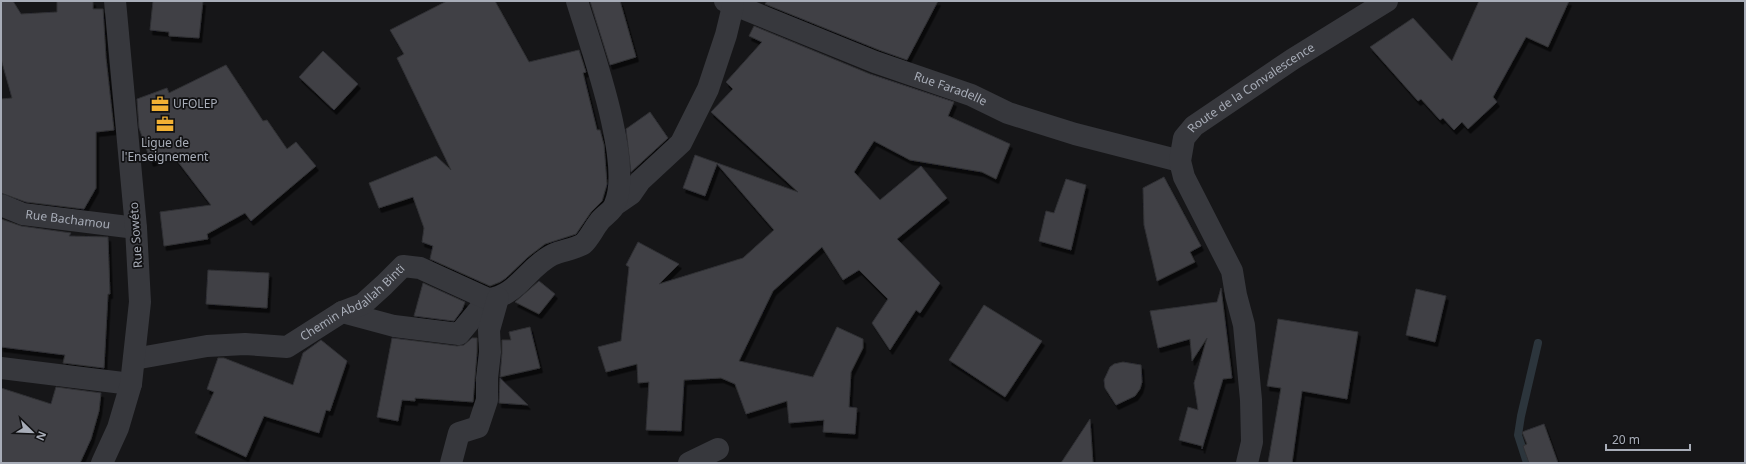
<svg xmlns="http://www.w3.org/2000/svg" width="1746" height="464" font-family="'Noto Sans',sans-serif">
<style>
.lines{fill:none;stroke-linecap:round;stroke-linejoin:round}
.stream{stroke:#2c353c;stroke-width:8}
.building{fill:#404145;stroke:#303034;filter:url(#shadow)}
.street{stroke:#37383d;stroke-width:22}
.labels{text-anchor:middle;stroke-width:3.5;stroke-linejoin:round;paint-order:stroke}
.street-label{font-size:12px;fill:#a8adb8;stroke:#111113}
.poi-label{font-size:12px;fill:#a8adb8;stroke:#111113;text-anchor:start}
</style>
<defs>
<filter id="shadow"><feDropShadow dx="2.5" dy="4.5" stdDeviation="0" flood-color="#0009"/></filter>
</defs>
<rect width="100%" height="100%" fill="#161618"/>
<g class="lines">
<!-- stream -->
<path class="stream" d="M 1527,463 L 1518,435 L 1521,416 L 1538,343"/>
</g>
<!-- building -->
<g class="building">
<path d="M 1,1 L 13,1 L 21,14 L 57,12 L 57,1 L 93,1 L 93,9 L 103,9 L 106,58 L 114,130 L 96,132 L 96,188 L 84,209 L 26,202 L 1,193 L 1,99 L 12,98 L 1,59 Z"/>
<path d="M 153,1 L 203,1 L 199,38 L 169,36 L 169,32 L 150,30 Z"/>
<path d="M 447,1 L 495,1 L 529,62 L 579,50 L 586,72 L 583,73 L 597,130 L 600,130 L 604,145 L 607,184 L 602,201 L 591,212 L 576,234 L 545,244 L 528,257 L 506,278 L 500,282 L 490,286 L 430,259 L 433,246 L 422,242 L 424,228 L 413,197 L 379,208 L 369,183 L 436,156 L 451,170 L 397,58 L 404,54 L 390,30 Z"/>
<path d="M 590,1 L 620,1 L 636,57 L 610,65 Z"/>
<path d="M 767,1 L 938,1 L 907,60 L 879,50 L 765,4 Z"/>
<path d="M 1479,1 L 1569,1 L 1548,47 L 1526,37 L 1493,97 L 1497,102 L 1468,129 L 1462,122 L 1454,130 L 1443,118 L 1440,120 L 1421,99 L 1418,101 L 1370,47 L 1413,18 L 1452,61 Z"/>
<path d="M 754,26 L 870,74 L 954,102 L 948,116 L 1010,144 L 996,179 L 982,172 L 910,160 L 874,141 L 854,172 L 880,200 L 921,166 L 947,198 L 897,239 L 940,283 L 920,313 L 916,310 L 890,350 L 872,323 L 888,299 L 859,270 L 843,280 L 822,247 L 773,291 L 739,361 L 813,377 L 837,327 L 863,339 L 863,348 L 851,372 L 849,407 L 857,408 L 855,434 L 823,432 L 824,420 L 789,423 L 787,401 L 746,414 L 735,384 L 721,378 L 684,380 L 681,431 L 646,430 L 649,382 L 638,383 L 637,364 L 606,372 L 598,347 L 621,341 L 629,267 L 626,265 L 638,242 L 679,264 L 659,284 L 743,258 L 774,230 L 717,164 L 705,196 L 683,188 L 695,155 L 798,192 L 711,112 L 733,89 L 726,82 L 762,42 L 749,36 Z"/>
<path d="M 323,51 L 358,84 L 334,110 L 299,77 Z"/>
<path d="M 226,65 L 263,121 L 267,120 L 287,149 L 296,142 L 316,166 L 251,221 L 245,213 L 207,234 L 208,239 L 164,246 L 160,212 L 211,205 L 172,154 L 151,162 L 139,128 L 137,99 L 167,88 L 169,93 Z"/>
<path d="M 650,112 L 668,138 L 631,172 L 626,129 Z"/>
<path d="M 1164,177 L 1201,246 L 1190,252 L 1195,262 L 1157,281 L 1144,225 L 1143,188 Z"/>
<path d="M 1066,179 L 1086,185 L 1071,250 L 1039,241 L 1046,211 L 1054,213 Z"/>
<path d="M 1,219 L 21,226 L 71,233 L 69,236 L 108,237 L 110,294 L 108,294 L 104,368 L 63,363 L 65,355 L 1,347 Z"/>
<path d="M 208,270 L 269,273 L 267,308 L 206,304 Z"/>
<path d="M 539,281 L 555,294 L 539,314 L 515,302 Z"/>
<path d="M 423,283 L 465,302 L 462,310 L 454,321 L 414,316 Z"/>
<path d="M 1221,288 L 1232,378 L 1223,379 L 1202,449 L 1202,446 L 1179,440 L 1188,407 L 1198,410 L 1194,383 L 1207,338 L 1192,361 L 1190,339 L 1158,348 L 1150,311 L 1217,302 Z"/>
<path d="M 1416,289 L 1446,296 L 1435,342 L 1406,335 Z"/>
<path d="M 984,305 L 1042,341 L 1005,397 L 949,360 Z"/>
<path d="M 1278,319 L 1358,332 L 1347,399 L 1302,391 L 1292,463 L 1268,463 L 1281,388 L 1267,386 Z"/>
<path d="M 530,327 L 540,368 L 500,377 L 502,353 L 502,340 L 511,340 L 509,332 Z"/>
<path d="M 392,338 L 457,346 L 464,345 L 472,338 L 477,338 L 477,352 L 473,402 L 415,398 L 415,401 L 402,400 L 398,421 L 377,417 Z"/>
<path d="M 321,340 L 347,361 L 330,411 L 326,410 L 319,433 L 264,416 L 246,457 L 195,433 L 214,392 L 207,389 L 218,358 L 224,358 L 293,385 L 303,353 Z"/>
<path d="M 1123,362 L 1141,365 L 1142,382 L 1140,389 L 1135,396 L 1116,405 L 1105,388 L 1104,380 L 1110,367 L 1114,364 Z"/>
<path d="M 500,378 L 528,405 L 499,403 Z"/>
<path d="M 56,387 L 101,393 L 99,411 L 91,439 L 80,463 L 1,463 L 1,388 L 51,404 Z"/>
<path d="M 1090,419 L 1093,463 L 1061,463 Z"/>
<path d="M 1544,424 L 1558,463 L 1529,463 L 1523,446 L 1527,444 L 1522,432 Z"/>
</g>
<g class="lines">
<!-- street -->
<g class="street">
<path id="s1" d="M 725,1 L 875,62 L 971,95 L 1008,113 L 1075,134 L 1180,161"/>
<path id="s2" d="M 1,205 L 23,214 L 136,228"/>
<path d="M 615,205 L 631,194 L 640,181 L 681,143 L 708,89 L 726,35 L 733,6"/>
<path d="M 342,312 L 394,326 L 459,334 L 488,299"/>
<path id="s3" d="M 134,359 L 207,346 L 245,344 L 287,347 L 342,312 L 363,304 L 384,285 L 403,266 L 420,268 L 488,299 C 516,297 528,267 552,255 C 562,250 573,250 583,244 C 589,239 594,228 599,222 C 603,216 613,211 615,204 C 633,162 591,47 577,1"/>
<path d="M 1,368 L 131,384"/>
<path d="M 102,463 L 118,428 L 131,384 L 140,302 L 136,228 L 115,1"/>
<path d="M 451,463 L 459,433 L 478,427 L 487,400 L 487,378 L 490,352 L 489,330 L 498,298"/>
<path d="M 689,463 L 718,449"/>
<path id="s4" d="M 1247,463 L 1252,442 L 1251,400 L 1244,325 L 1236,295 L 1232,271 L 1184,177 L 1180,161 L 1184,138 L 1194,126 L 1293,59 L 1387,1"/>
</g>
</g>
<!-- icons -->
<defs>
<g id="office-bare" transform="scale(1.38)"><path d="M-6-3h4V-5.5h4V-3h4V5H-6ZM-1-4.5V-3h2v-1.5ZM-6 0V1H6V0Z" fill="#f2b134" stroke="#111113" stroke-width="2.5" paint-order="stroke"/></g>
</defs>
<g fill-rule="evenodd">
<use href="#office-bare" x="160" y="104"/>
<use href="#office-bare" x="165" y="124"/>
</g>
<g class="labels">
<!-- street labels -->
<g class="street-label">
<text dy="4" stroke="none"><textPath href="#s1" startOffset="242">Rue Faradelle</textPath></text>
<text dy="4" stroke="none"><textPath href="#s4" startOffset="424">Route de la Convalescence</textPath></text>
<text dy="4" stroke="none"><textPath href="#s2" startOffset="69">Rue Bachamou</textPath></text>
<text transform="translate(136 235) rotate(-94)" y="4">Rue Sowéto</text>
<text dy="4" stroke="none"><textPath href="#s3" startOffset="234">Chemin Abdallah Binti</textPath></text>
</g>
<!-- poi labels -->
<g class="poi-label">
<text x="173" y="108">UFOLEP</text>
<text x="165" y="147" text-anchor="middle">Ligue de<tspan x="165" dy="14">l'Enseignement</tspan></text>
</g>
</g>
<!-- border -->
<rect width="1746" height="464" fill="none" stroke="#a8adb8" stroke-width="4"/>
<!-- north arrow -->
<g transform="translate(32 432) rotate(113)" stroke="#111113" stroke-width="3" paint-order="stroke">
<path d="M0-3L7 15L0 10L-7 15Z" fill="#a8adb8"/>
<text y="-6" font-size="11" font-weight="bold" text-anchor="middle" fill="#a8adb8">N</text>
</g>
<!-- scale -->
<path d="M1606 444v6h84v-6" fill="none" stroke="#a8adb8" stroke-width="2"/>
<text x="1612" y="444" font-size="12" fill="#a8adb8" stroke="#111113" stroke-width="3" paint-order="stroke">20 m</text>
</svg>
